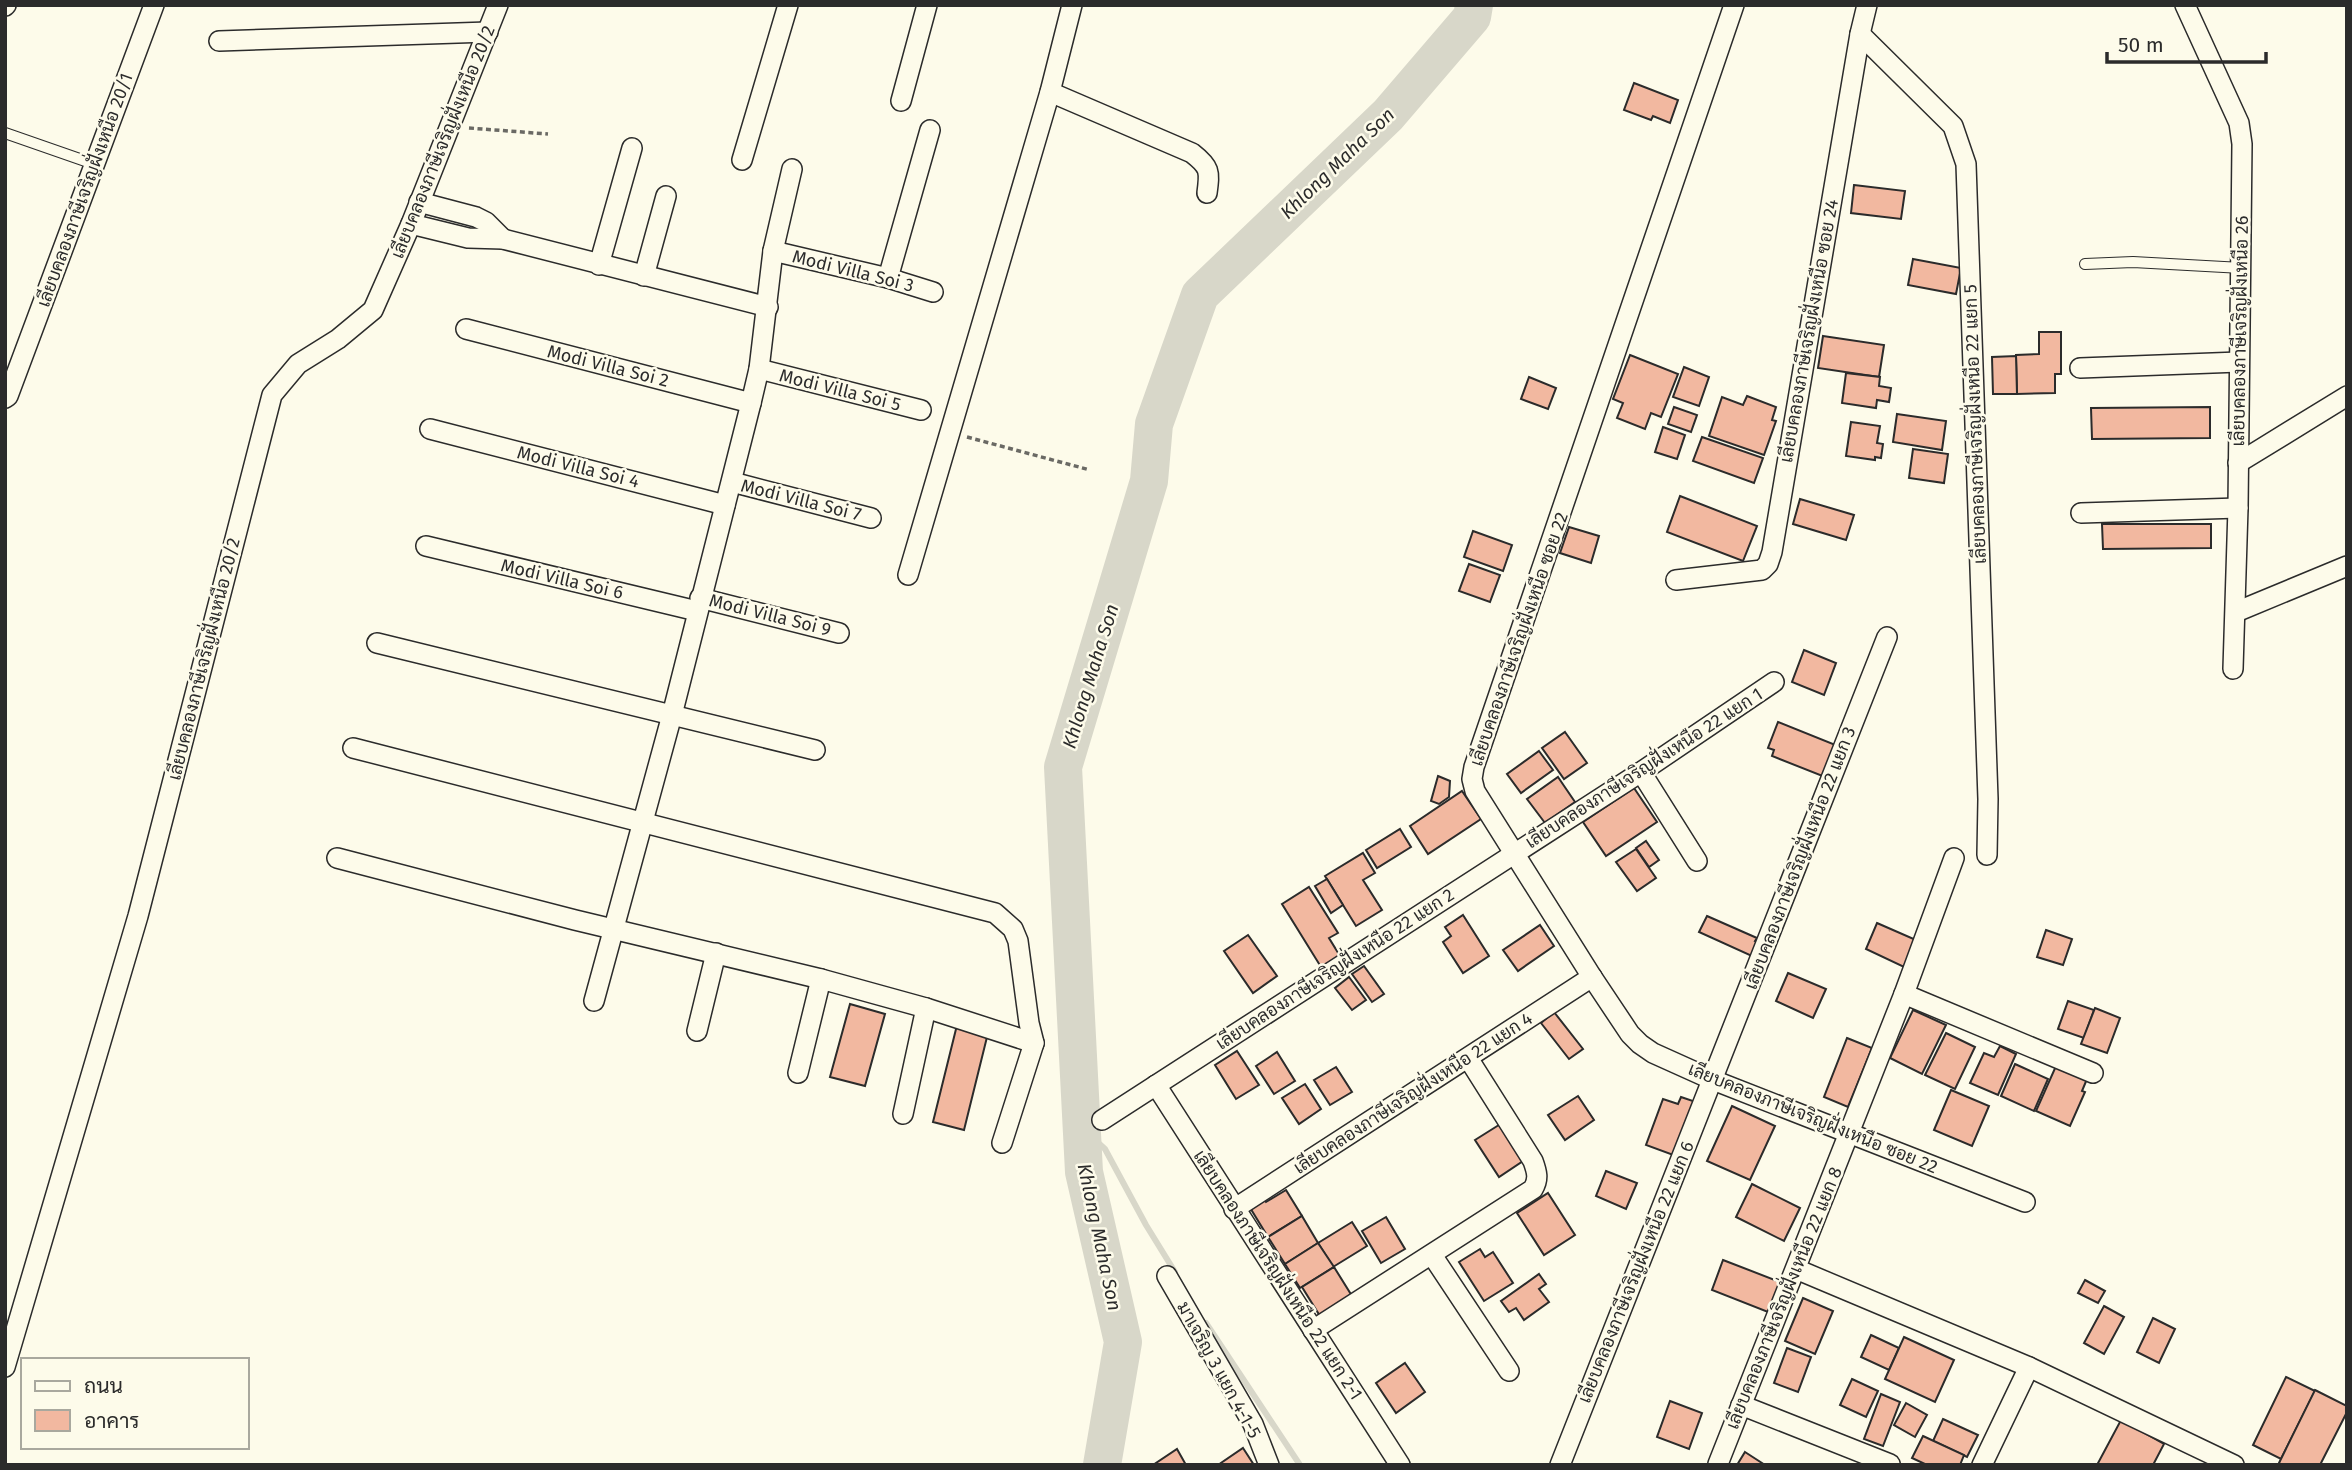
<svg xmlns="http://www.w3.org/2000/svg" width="2352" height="1470" font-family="'Fira Sans',Sarabun,sans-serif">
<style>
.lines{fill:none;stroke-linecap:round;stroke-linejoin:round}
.stream{stroke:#d8d7c9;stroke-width:6}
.river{stroke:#d8d7c9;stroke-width:38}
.building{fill:#f2b8a0;stroke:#2b2b2b;stroke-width:2}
.service-casing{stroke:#2b2b2b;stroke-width:12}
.minor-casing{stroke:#2b2b2b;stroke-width:22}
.path{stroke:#6a6964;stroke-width:3.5;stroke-dasharray:5 3.5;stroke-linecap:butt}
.service{stroke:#fdfbea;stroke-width:10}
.minor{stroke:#fdfbea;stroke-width:19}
.labels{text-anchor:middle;stroke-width:5;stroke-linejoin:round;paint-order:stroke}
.street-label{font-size:18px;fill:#2b2b2b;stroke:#fdfbea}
.water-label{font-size:19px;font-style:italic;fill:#2b2b2b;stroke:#fdfbea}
</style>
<rect width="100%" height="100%" fill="#fdfbea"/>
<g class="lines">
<!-- stream -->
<g class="stream">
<path d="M 1082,1128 L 1105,1149 L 1146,1225 L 1175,1272"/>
<path d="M 1206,1323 L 1300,1465"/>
</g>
<!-- river -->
<path class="river" d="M 1102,1465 L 1123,1342 L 1084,1172 L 1063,767 L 1149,481 L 1154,424 L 1200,295 L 1388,115 L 1472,17 L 1474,5"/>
</g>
<!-- building -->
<g class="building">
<path d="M 1634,83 L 1678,100 L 1670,123 L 1653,116 L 1651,120 L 1624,110 Z"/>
<path d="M 1854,185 L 1905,191 L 1901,219 L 1851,213 Z"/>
<path d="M 1913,259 L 1961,268 L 1956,294 L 1908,285 Z"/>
<path d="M 2039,332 L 2061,332 L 2061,374 L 2055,374 L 2055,393 L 2017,394 L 2016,355 L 2039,354 Z"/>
<path d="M 1823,336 L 1884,345 L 1879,377 L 1818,368 Z"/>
<path d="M 1630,355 L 1678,374 L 1661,417 L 1651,413 L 1645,429 L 1617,418 L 1623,403 L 1613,399 Z"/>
<path d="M 2016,356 L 2017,394 L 1993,394 L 1992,357 Z"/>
<path d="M 1684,367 L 1709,377 L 1699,406 L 1673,397 Z"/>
<path d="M 1846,373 L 1880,377 L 1879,386 L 1891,388 L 1889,402 L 1877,400 L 1876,408 L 1842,403 Z"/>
<path d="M 1529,377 L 1556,388 L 1548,409 L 1521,399 Z"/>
<path d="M 1747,396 L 1776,407 L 1772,420 L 1776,421 L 1764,455 L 1709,436 L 1722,397 L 1743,405 Z"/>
<path d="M 1674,407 L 1697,415 L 1691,432 L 1668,424 Z"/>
<path d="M 2210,407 L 2210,438 L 2092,439 L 2091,408 Z"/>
<path d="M 1897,414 L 1946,421 L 1942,450 L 1893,442 Z"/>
<path d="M 1851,422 L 1880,426 L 1877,443 L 1883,444 L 1881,458 L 1875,457 L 1875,460 L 1846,456 Z"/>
<path d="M 1663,427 L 1685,435 L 1677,459 L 1655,452 Z"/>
<path d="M 1702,437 L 1763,458 L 1754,483 L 1693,461 Z"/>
<path d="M 1913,449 L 1948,454 L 1944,483 L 1909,478 Z"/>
<path d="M 1680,496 L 1757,526 L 1743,561 L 1667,532 Z"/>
<path d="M 1800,499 L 1854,515 L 1846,540 L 1793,524 Z"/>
<path d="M 2102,524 L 2211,524 L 2211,548 L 2103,549 Z"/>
<path d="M 1569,527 L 1599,536 L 1591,563 L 1560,553 Z"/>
<path d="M 1473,531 L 1512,545 L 1503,571 L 1464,557 Z"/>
<path d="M 1469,564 L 1500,575 L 1490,602 L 1459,591 Z"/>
<path d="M 1804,650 L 1836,663 L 1824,695 L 1792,682 Z"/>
<path d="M 1778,722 L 1838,746 L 1825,777 L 1772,756 L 1774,750 L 1768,748 Z"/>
<path d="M 1565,732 L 1587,763 L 1564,779 L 1542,748 Z"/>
<path d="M 1539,751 L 1553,770 L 1521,793 L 1507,774 Z"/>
<path d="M 1438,776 L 1450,781 L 1449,797 L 1439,804 L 1431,801 Z"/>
<path d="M 1558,777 L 1575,802 L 1545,823 L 1527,799 Z"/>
<path d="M 1634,788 L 1657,822 L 1606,856 L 1583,822 Z"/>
<path d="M 1462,791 L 1481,819 L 1428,854 L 1410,826 Z"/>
<path d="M 1400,829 L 1411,847 L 1377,868 L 1366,850 Z"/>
<path d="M 1646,841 L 1659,860 L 1649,867 L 1636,848 Z"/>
<path d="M 1636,849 L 1656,878 L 1637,891 L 1616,862 Z"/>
<path d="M 1363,853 L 1375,873 L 1363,880 L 1382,910 L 1356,926 L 1325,876 Z"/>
<path d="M 1327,879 L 1343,905 L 1331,913 L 1315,886 Z"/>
<path d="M 1309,887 L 1338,933 L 1329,938 L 1340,956 L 1321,967 L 1282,904 Z"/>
<path d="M 1463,915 L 1489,956 L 1463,973 L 1443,942 L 1451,936 L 1445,927 Z"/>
<path d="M 1707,916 L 1757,938 L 1755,941 L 1760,943 L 1754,957 L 1699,932 Z"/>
<path d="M 1877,923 L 1916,940 L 1904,967 L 1866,949 Z"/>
<path d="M 1540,925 L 1554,946 L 1518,971 L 1503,950 Z"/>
<path d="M 2046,930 L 2072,939 L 2063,965 L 2037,957 Z"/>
<path d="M 1248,935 L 1277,976 L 1253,993 L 1224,951 Z"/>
<path d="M 1364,966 L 1384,994 L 1372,1002 L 1352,974 Z"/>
<path d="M 1788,973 L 1826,989 L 1813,1018 L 1776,1001 Z"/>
<path d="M 1349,977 L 1366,1000 L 1352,1010 L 1335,988 Z"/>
<path d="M 2068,1001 L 2094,1010 L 2084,1038 L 2058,1029 Z"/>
<path d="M 850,1004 L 885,1014 L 865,1086 L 830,1077 Z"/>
<path d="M 2095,1008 L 2120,1018 L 2107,1053 L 2081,1044 Z"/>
<path d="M 1913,1010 L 1946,1025 L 1922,1074 L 1890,1058 Z"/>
<path d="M 1554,1012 L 1583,1049 L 1569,1059 L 1541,1023 Z"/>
<path d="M 957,1025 L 988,1033 L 964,1130 L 933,1122 Z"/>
<path d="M 1946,1033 L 1975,1047 L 1955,1089 L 1925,1075 Z"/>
<path d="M 1847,1038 L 1872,1048 L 1848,1107 L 1824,1097 Z"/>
<path d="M 2000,1046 L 2016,1054 L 1998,1095 L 1970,1083 L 1984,1053 L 1994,1057 Z"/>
<path d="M 1237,1051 L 1259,1085 L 1236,1099 L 1215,1065 Z"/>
<path d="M 1277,1052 L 1295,1081 L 1274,1094 L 1256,1066 Z"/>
<path d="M 2015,1064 L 2048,1079 L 2034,1111 L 2001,1096 Z"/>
<path d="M 2056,1066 L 2087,1079 L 2082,1091 L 2085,1092 L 2070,1126 L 2036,1111 Z"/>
<path d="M 1336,1067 L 1352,1092 L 1330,1105 L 1314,1080 Z"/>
<path d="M 1305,1084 L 1321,1109 L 1299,1124 L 1282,1098 Z"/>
<path d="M 1951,1090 L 1989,1106 L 1972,1146 L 1934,1130 Z"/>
<path d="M 1578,1096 L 1594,1120 L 1565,1140 L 1548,1115 Z"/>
<path d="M 1681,1097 L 1696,1102 L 1676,1156 L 1646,1145 L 1663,1099 L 1678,1104 Z"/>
<path d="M 1732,1106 L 1775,1126 L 1750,1180 L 1707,1161 Z"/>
<path d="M 1502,1123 L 1526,1159 L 1499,1177 L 1475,1140 Z"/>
<path d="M 1606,1171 L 1637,1183 L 1626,1209 L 1596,1196 Z"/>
<path d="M 1752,1184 L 1800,1208 L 1784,1241 L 1736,1217 Z"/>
<path d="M 1286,1190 L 1302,1216 L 1268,1237 L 1249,1206 L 1263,1197 L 1266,1202 Z"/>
<path d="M 1548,1193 L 1575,1235 L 1544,1255 L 1517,1213 Z"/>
<path d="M 1302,1216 L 1318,1243 L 1285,1264 L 1268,1237 Z"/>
<path d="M 1386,1217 L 1405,1249 L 1381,1263 L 1362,1231 Z"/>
<path d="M 1352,1222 L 1367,1246 L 1333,1267 L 1318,1243 Z"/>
<path d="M 1318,1243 L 1334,1267 L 1300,1288 L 1285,1264 Z"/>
<path d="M 1480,1249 L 1485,1257 L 1493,1252 L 1513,1283 L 1484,1301 L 1459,1262 Z"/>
<path d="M 1723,1260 L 1780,1282 L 1768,1312 L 1712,1290 Z"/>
<path d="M 1334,1267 L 1352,1296 L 1320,1316 L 1302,1287 Z"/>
<path d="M 1539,1274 L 1546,1284 L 1539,1289 L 1549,1302 L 1524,1320 L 1516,1308 L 1509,1312 L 1501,1301 Z"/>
<path d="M 2085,1280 L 2105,1291 L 2098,1303 L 2078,1293 Z"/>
<path d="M 1803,1298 L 1833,1311 L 1815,1354 L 1785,1341 Z"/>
<path d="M 2104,1306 L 2124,1317 L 2104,1354 L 2084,1343 Z"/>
<path d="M 2153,1318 L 2175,1329 L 2159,1363 L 2137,1352 Z"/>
<path d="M 1871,1335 L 1899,1348 L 1889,1370 L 1861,1357 Z"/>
<path d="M 1904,1337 L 1954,1360 L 1935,1402 L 1885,1379 Z"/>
<path d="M 1787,1348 L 1811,1357 L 1798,1392 L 1774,1383 Z"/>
<path d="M 1405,1363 L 1425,1392 L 1396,1413 L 1376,1383 Z"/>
<path d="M 2286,1377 L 2315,1391 L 2281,1459 L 2253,1445 Z"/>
<path d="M 1852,1379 L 1878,1391 L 1866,1417 L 1840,1405 Z"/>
<path d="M 2315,1390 L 2347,1406 L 2347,1412 L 2320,1465 L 2282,1465 L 2279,1463 Z"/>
<path d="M 1881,1394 L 1900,1402 L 1883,1446 L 1864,1439 Z"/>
<path d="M 1670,1401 L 1702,1413 L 1689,1449 L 1657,1437 Z"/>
<path d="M 1906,1403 L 1927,1415 L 1915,1437 L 1894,1425 Z"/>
<path d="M 1943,1419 L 1978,1435 L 1967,1457 L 1933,1441 Z"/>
<path d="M 2121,1420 L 2164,1444 L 2153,1465 L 2097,1465 Z"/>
<path d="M 1923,1436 L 1964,1455 L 1960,1465 L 1927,1465 L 1912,1458 Z"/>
<path d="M 1243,1448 L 1254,1465 L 1218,1465 Z"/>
<path d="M 1177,1449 L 1186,1465 L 1153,1465 Z"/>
<path d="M 1745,1452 L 1765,1465 L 1737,1465 Z"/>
</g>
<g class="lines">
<!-- service casing -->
<g class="service-casing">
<g id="service">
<path d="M 5,133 L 94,164"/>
<path d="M 2085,264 L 2133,262 L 2242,268"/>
</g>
</g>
<!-- minor casing -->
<g class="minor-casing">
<g id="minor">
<path d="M 1734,5 L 1474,767 L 1472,779 L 1475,791 L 1592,977 L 1630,1034 L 1640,1044 L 1653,1053 L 1713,1080 L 2025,1202"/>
<path d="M 2185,5 L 2239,123 L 2242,144 L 2238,508 L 2233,669"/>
<path d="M 5,6 L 6,5"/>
<path d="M 1860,34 L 1953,126 L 1966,164 L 1988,799 L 1987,855"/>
<path d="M 219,41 L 488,32"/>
<path d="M 1050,92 L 1192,153 C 1210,167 1210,171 1207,193"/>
<path d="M 901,101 L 927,5"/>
<path d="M 742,160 L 788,5"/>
<path d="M 419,202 L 476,217 L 486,222 L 503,239"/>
<path d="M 411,224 L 468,238 L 503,239 L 768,307"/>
<path d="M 773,251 L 888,278 L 933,292"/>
<path d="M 599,265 L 632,148"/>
<path d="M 644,276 L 666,196"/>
<path d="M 888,278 L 930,130"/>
<path d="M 466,329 L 751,403"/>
<path d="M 2080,368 L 2239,362"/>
<path d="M 759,369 L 921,410"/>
<path d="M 5,398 L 8,396 L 154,5"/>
<path d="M 430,429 L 725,505"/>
<path d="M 2238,463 L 2347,396"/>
<path d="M 732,482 L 871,518"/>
<path d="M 2081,513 L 2238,508"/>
<path d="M 426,546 L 697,611"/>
<path d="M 908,575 L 1050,92 L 1072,5"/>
<path d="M 1676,580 L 1762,570 L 1768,564 L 1772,552 L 1860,34 L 1867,5"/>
<path d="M 700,598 L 839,633"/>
<path d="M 2236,612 L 2347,566"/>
<path d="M 377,643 L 815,750"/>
<path d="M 353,748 L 995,913 L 1013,929 L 1018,941 L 1029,1023 L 1034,1043 L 1002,1143"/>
<path d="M 1641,772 L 1697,861"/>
<path d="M 337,858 L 575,920 L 821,979 L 926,1008 L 1034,1043"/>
<path d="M 1904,994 L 2093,1073"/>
<path d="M 594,1001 L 672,715 L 751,403 L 759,369 L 773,251 L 792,169"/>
<path d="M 697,1031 L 716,953"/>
<path d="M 798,1073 L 821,979"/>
<path d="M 1156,1085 L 1400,1465"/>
<path d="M 903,1114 L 926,1008"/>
<path d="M 1102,1120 L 1641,772 L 1774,682"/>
<path d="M 1234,1209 L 1592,977"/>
<path d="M 1432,1255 L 1509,1371"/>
<path d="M 1796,1269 L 2029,1367 L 2234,1465"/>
<path d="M 1167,1276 L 1253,1424 L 1269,1465"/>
<path d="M 1313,1330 L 1533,1189 C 1539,1179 1537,1172 1533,1161 L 1468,1058"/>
<path d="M 5,1367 L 138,916 L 272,395 L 298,364 L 338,339 L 373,310 L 411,224 L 498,5"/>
<path d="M 1741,1405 L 1890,1464"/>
<path d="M 1718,1464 L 1904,994 L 1954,858"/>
<path d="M 1560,1465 L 1887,637"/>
<path d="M 1982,1465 L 2029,1367"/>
</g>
</g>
<!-- path -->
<g class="path">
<path d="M 469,128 L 548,134"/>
<path d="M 967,437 L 1090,470"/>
</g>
<!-- service -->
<use href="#service" class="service"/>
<!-- minor -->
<use href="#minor" class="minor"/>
</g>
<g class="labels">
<!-- street labels -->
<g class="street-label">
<text transform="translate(443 142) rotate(-68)" y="6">เลียบคลองภาษีเจริญฝั่งเหนือ 20/2</text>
<text transform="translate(85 190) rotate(-70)" y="6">เลียบคลองภาษีเจริญฝั่งเหนือ 20/1</text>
<text transform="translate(853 271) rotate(14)" y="6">Modi Villa Soi 3</text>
<text transform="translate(1809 331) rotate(-80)" y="6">เลียบคลองภาษีเจริญฝั่งเหนือ ซอย 24</text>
<text transform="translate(2240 331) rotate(-89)" y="6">เลียบคลองภาษีเจริญฝั่งเหนือ 26</text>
<text transform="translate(608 366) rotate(14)" y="6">Modi Villa Soi 2</text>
<text transform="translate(840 390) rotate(14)" y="6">Modi Villa Soi 5</text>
<text transform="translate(1975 424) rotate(-92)" y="6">เลียบคลองภาษีเจริญฝั่งเหนือ 22 แยก 5</text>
<text transform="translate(578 467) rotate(14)" y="6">Modi Villa Soi 4</text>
<text transform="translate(801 500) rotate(14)" y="6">Modi Villa Soi 7</text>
<text transform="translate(562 579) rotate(13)" y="6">Modi Villa Soi 6</text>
<text transform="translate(770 615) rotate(14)" y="6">Modi Villa Soi 9</text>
<text transform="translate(1519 639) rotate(-71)" y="6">เลียบคลองภาษีเจริญฝั่งเหนือ ซอย 22</text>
<text transform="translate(204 659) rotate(-76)" y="6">เลียบคลองภาษีเจริญฝั่งเหนือ 20/2</text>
<text transform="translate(1644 768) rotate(-33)" y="6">เลียบคลองภาษีเจริญฝั่งเหนือ 22 แยก 1</text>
<text transform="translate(1800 858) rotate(-69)" y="6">เลียบคลองภาษีเจริญฝั่งเหนือ 22 แยก 3</text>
<text transform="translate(1335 969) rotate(-33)" y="6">เลียบคลองภาษีเจริญฝั่งเหนือ 22 แยก 2</text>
<text transform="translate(1413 1093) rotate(-33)" y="6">เลียบคลองภาษีเจริญฝั่งเหนือ 22 แยก 4</text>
<text transform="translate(1813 1118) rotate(22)" y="6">เลียบคลองภาษีเจริญฝั่งเหนือ ซอย 22</text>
<text transform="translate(1636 1272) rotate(-68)" y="6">เลียบคลองภาษีเจริญฝั่งเหนือ 22 แยก 6</text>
<text transform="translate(1278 1275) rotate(57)" y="6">เลียบคลองภาษีเจริญฝั่งเหนือ 22 แยก 2-1</text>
<text transform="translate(1784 1298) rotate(-68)" y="6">เลียบคลองภาษีเจริญฝั่งเหนือ 22 แยก 8</text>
<text transform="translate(1219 1370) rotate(61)" y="6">มาเจริญ 3 แยก 4-1-5</text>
</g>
<!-- water labels -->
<g class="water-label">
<text transform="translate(1337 163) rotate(-44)" y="7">Khlong Maha Son</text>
<text transform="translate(1090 676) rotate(-73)" y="7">Khlong Maha Son</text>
<text transform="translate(1100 1237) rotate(78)" y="7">Khlong Maha Son</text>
</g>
</g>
<!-- border -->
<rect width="2352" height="1470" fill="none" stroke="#2b2b2b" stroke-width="14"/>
<!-- legend -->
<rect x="21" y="1358" width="228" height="91" fill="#fdfbea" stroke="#a9a89e" stroke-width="2"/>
<rect x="35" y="1381" width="35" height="10" fill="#fdfbea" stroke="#a9a89e" stroke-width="2"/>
<text x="84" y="1393" font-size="21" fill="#2b2b2b">ถนน</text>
<rect x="35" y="1410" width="35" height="21" fill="#f2b8a0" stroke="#a9a89e" stroke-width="2"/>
<text x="84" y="1428" font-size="21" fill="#2b2b2b">อาคาร</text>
<!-- scale -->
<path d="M2107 52v10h159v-10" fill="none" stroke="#2b2b2b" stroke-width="3.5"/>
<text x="2118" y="52" font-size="21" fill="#2b2b2b" stroke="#fdfbea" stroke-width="5" paint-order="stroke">50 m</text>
</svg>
